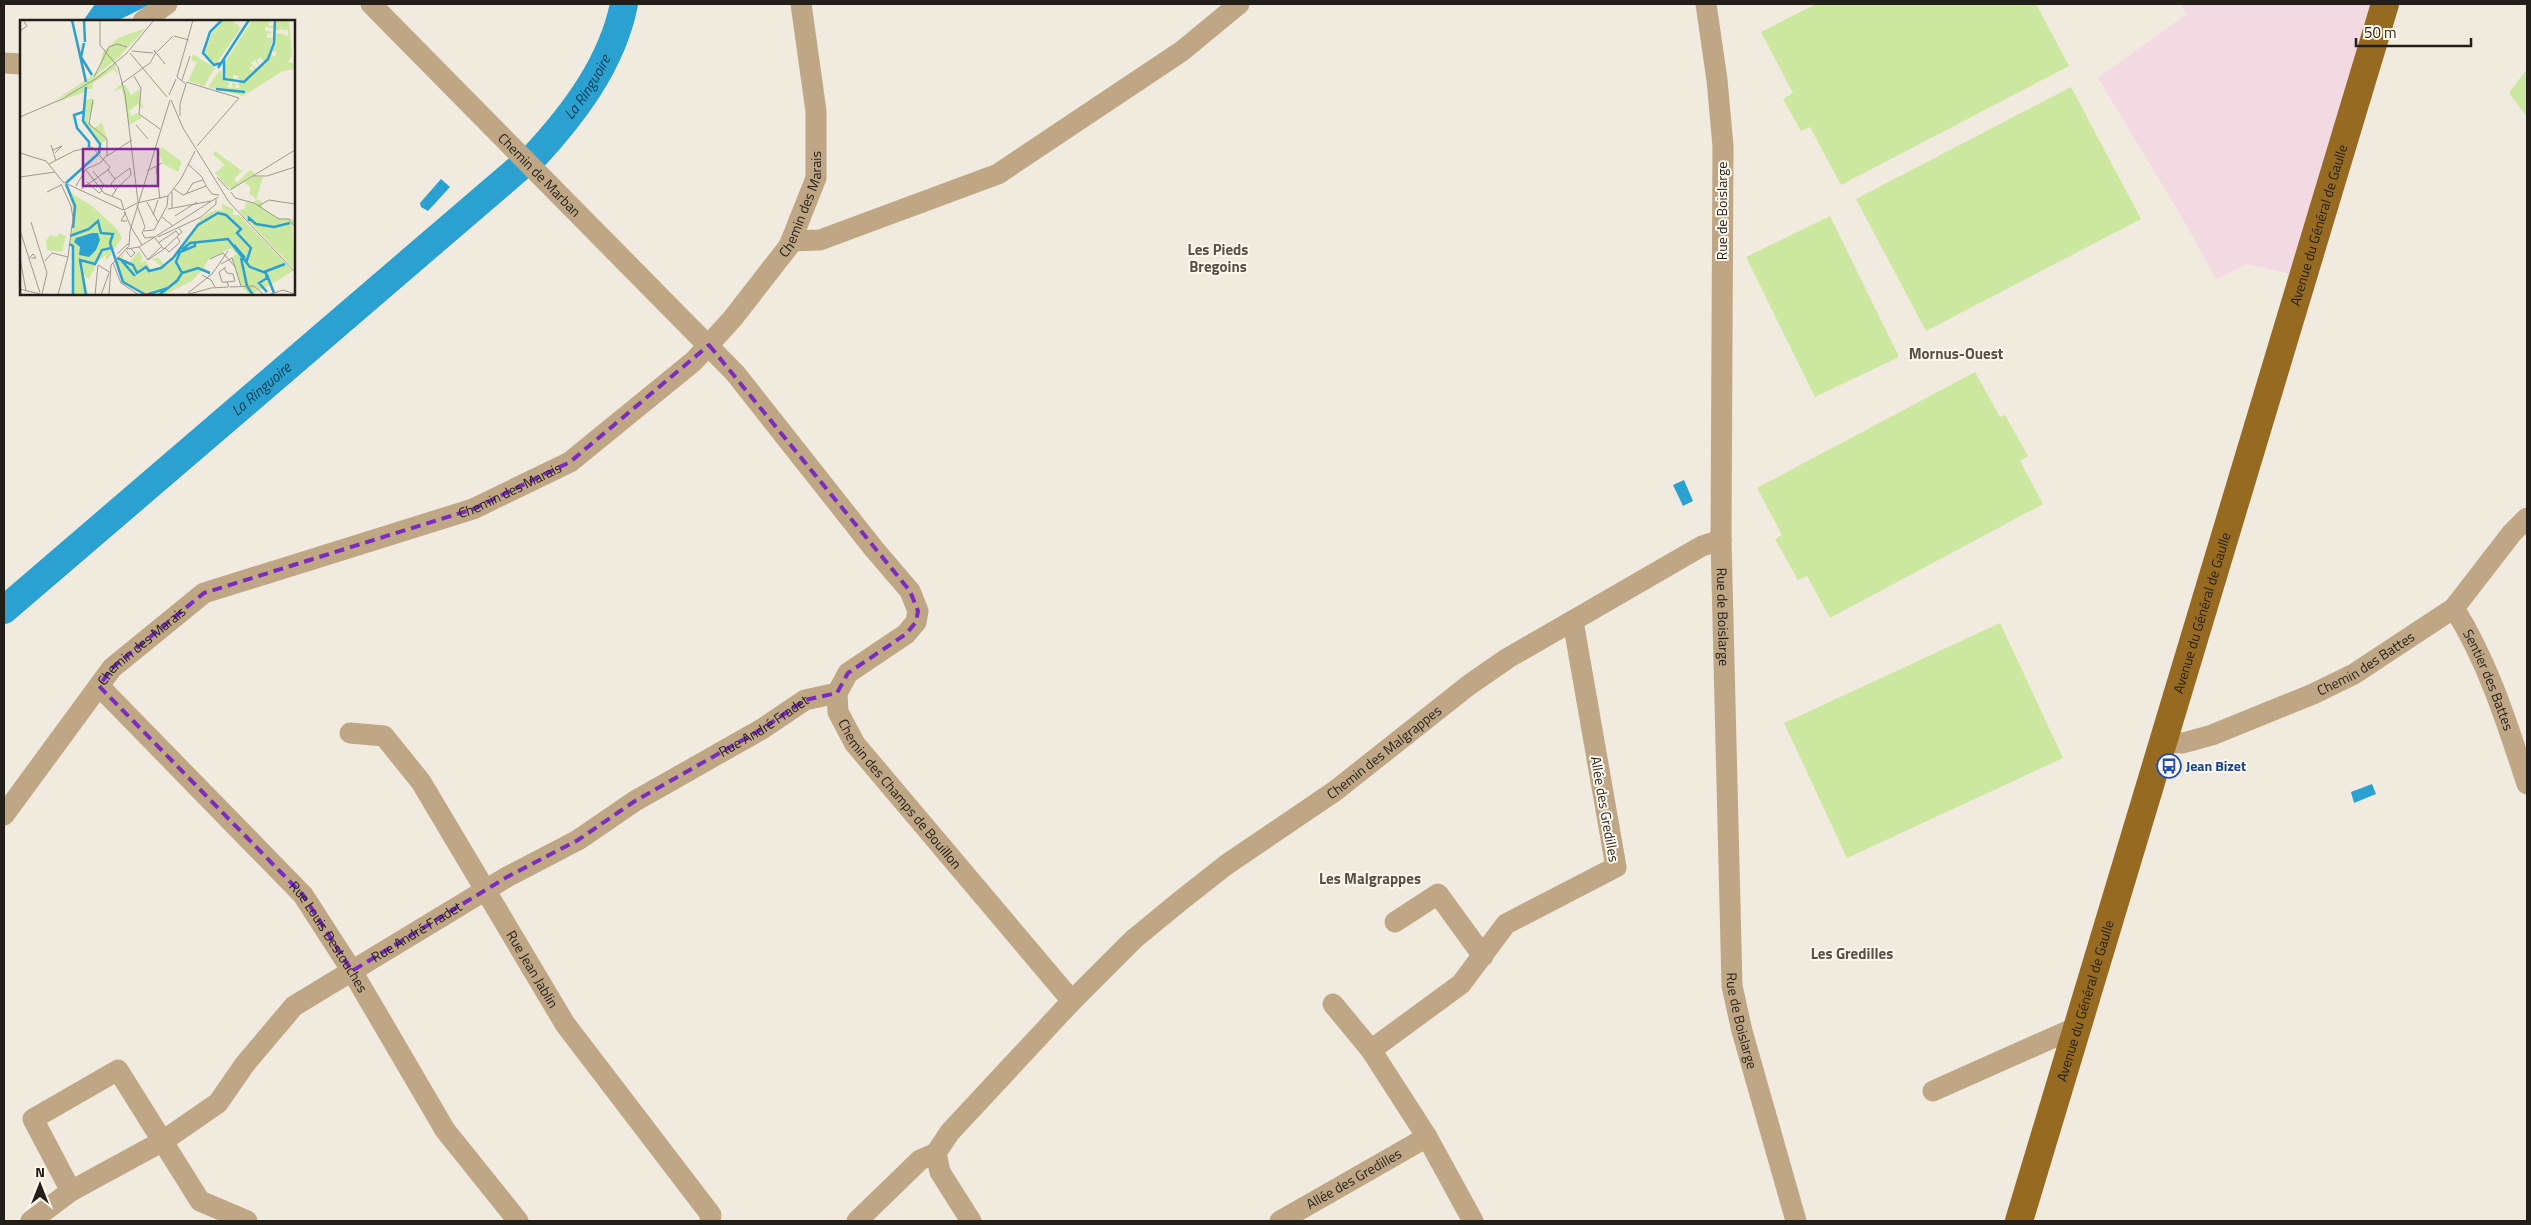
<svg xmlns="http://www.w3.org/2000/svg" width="2531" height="1225" font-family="'Titillium Web',sans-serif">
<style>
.industrial{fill:#f3d9e1}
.green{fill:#cce7a0}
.water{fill:#2aa1d1}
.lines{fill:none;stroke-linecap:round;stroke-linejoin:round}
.river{stroke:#2aa1d1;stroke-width:28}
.minor{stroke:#bfa684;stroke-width:21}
.major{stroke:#976a21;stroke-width:28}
.marked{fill:none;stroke:#7b2cbf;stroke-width:4;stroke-dasharray:10 6;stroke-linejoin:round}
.labels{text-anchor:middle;stroke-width:4;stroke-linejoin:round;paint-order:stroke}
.street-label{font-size:14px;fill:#221f1b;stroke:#fef7ec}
.transit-label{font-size:14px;font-weight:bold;fill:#164399;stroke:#fef7ec;text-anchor:start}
.water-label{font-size:15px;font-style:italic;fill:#0d3d52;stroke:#fef7ec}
.neighbourhood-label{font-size:15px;font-weight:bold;fill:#575148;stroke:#fef7ec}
.inset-river{fill:none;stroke:#2aa1d1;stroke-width:2.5}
.inset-road{fill:none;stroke:#9e9990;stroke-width:1}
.view{fill:#832895;fill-opacity:0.15;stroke:#832895;stroke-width:2.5}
.inset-edge{fill:none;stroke:#221f1b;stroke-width:2.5}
</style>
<rect width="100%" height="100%" fill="#f1eade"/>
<!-- industrial -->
<path class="industrial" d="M 2185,4 L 2389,4 L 2298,275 L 2246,264 L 2216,279 L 2183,219 L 2098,78 L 2187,14 L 2181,6 Z"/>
<!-- green -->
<g class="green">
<path d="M 1816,4 L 2036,4 L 2069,66 L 1841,185 L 1810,127 L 1801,131 L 1783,99 L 1793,93 L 1761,32 Z"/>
<path d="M 2527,69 L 2527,117 L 2509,93 Z"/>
<path d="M 2071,87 L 2141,219 L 1926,331 L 1856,199 Z"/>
<path d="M 1830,216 L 1899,357 L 1815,397 L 1746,257 Z"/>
<path d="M 1975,372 L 2000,417 L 2005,415 L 2028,456 L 2020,461 L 2043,504 L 1830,618 L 1807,576 L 1798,580 L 1775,539 L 1782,535 L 1757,488 Z"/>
<path d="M 2000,623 L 2063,758 L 1847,858 L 1784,723 Z"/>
</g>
<!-- water -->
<g class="water">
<path d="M 95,4 L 151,4 L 117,21 L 83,21 Z"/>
<path d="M 441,179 L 450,187 L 428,211 L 421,207 L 420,203 Z"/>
<path d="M 1684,480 L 1693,501 L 1683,506 L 1673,485 Z"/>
<path d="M 2372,784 L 2376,794 L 2354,803 L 2351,792 Z"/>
</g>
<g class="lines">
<!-- river -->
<g class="river">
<path id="s1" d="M 532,159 C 573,115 612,64 624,4"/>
<path id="s2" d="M 4,610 L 519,168"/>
</g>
<!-- minor -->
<g class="minor">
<path id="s3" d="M 371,4 L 735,373 L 874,549 L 910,591 L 918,611 L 916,622 L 906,634 L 848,673 L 837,693 L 838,712 L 855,744 L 1072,1001 L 950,1132 L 936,1153 L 940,1172 L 971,1221"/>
<path id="s4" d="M 1706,4 L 1717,80 L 1723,146 L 1721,540 L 1732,986 L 1742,1031 L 1796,1221"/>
<path d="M 143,21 L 167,4"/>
<path d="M 4,63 L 21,64"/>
<path d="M 791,241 L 820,240 L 998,174 L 1182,51 L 1239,4"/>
<path id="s5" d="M 2454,608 C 2488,662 2507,723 2527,784"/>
<path id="s6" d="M 99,686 L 303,895 L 352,971 L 445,1130 L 518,1221"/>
<path id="s7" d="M 350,733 L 384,736 L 421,782 L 565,1024 L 711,1215 L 710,1221"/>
<path id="s8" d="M 2163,742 L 2183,743 L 2212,735 L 2313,694 L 2354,674 L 2454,608 L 2512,533 L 2527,518"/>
<path id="s9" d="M 4,815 L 112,668 L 204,593 L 473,509 L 570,462 L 694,361 L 733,318 L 789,246 L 816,178 L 816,111 L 801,4"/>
<path d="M 1395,922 L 1438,894 L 1483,956"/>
<path id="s10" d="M 1072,1001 L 1134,939 L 1179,902 L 1226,865 L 1335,791 L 1469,685 L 1508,658 L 1702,546 L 1721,540"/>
<path d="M 1333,1004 L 1371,1050"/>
<path d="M 1933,1091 L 2077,1027"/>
<path d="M 1427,1137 L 1473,1221"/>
<path d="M 71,1191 L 33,1119 L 118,1070 L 200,1201 L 247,1221"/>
<path id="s11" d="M 31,1221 L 71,1191 L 163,1141 L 218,1103 L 245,1064 L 294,1006 L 507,877 L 578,840 L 635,801 L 762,729 L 805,700 L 837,693"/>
<path d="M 857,1221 L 920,1160 L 936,1153"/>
<path id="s12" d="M 1280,1221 L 1427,1137 L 1371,1050 L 1461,984 L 1506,924 L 1616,867 L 1573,621"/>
</g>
<!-- major -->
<path class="major" id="s13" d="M 2019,1221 L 2385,4"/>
</g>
<!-- marked area -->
<path class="marked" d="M 709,345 L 910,591 L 918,611 L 916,622 L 906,634 L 848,673 L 837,693 L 805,700 L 762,729 L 635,801 L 578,840 L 507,877 L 352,971 L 303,895 L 99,686 L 112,668 L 204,593 L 473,509 L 570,462 Z"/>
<!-- icons -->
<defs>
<g id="bus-ring" transform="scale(1.25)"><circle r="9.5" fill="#fef7ec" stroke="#1a4fb4" stroke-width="1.5"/><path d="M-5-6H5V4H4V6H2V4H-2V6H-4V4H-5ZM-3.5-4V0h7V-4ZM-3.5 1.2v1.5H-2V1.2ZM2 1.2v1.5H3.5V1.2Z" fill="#1a4fb4"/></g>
</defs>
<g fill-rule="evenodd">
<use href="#bus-ring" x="2169" y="766"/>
</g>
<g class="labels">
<!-- street labels -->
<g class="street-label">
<text dy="5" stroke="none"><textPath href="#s3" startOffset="240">Chemin de Marban</textPath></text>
<text dy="5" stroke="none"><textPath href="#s9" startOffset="1044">Chemin des Marais</textPath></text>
<text transform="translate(1722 211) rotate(-90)" y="5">Rue de Boislarge</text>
<text dy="5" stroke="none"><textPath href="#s13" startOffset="1040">Avenue du Général de Gaulle</textPath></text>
<text dy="5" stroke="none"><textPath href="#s9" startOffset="624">Chemin des Marais</textPath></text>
<text dy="5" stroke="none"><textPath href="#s13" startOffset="635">Avenue du Général de Gaulle</textPath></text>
<text dy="5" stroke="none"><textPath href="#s4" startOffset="614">Rue de Boislarge</textPath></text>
<text dy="5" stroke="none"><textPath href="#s9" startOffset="219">Chemin des Marais</textPath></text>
<text dy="5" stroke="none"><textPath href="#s8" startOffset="220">Chemin des Battes</textPath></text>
<text dy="5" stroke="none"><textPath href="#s5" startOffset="80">Sentier des Battes</textPath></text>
<text dy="5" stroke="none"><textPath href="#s11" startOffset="892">Rue André Fradet</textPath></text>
<text dy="5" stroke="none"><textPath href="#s10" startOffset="400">Chemin des Malgrappes</textPath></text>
<text dy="5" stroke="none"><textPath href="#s3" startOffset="1061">Chemin des Champs de Bouillon</textPath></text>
<text transform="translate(1605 809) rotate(80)" y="5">Allée des Gredilles</text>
<text dy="5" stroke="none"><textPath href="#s11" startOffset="488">Rue André Fradet</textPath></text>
<text dy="5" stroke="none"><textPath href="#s6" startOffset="341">Rue Louis Destouches</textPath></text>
<text dy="5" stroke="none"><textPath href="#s7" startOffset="311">Rue Jean Jablin</textPath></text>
<text dy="5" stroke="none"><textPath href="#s13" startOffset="230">Avenue du Général de Gaulle</textPath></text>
<text dy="5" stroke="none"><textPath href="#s4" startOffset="1019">Rue de Boislarge</textPath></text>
<text dy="5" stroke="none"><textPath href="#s12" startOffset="85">Allée des Gredilles</textPath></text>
</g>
<!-- transit labels -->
<g class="transit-label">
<text x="2186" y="771">Jean Bizet</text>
</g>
<!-- water labels -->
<g class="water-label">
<text dy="5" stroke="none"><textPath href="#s1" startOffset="91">La Ringuoire</textPath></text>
<text dy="5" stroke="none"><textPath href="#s2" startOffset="339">La Ringuoire</textPath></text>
</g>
<!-- neighbourhood labels -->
<g class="neighbourhood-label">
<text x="1218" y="255">Les Pieds<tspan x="1218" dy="17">Bregoins</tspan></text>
<text x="1956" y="359">Mornus-Ouest</text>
<text x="1370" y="884">Les Malgrappes</text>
<text x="1852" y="959">Les Gredilles</text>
</g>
</g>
<!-- overview -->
<g transform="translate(20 20)">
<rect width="275" height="275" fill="#f1eade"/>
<path d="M 204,0 L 212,0 L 221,8 L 196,44 L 186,37 L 185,32 L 192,13 ZM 232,0 L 254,0 L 248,3 L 249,6 L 254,5 L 253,8 L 245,7 L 245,11 L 254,12 L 247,14 L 247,18 L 253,18 L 248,36 L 245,42 L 240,37 L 237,40 L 240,47 L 235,40 L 231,43 L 237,49 L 234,51 L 233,46 L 229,47 L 233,52 L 223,61 L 216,62 L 219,56 L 213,55 L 213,61 L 208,61 L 203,56 L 204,44 ZM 256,0 L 269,0 L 272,35 L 268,42 L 275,44 L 275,49 L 263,51 L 223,76 L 188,67 L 200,50 L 203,59 L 210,63 L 207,67 L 213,68 L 212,63 L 217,64 L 214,68 L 220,68 L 218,64 L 246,43 L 251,34 L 255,37 L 257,32 L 252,31 L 255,12 L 268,16 L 268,10 L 261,10 L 260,6 L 259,10 L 255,10 ZM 126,8 L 98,38 L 59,69 L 34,81 L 74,55 L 80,46 L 83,32 L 98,18 ZM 173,34 L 195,48 L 184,66 L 168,61 L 177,42 L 171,40 ZM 95,44 L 98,56 L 94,49 L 73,63 L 72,69 L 67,69 L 66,80 L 73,78 L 74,84 L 68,101 L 74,108 L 82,103 L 85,112 L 87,120 L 81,124 L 63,104 L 65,72 L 35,83 ZM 101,64 L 106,66 L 111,75 L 120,69 L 120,81 L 123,86 L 122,89 L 118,84 L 109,91 L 111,96 L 118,93 L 122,98 L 109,105 L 102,68 L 93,72 ZM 142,127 L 162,142 L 158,152 L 143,144 L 138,132 ZM 195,131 L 222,151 L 213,160 L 218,162 L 230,150 L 235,154 L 212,169 L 208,167 L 195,153 L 205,145 L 193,134 ZM 233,157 L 243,157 L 236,179 L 242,181 L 243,189 L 258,198 L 275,199 L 275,205 L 272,204 L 275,250 L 219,191 L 225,188 L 226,182 L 234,183 L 236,179 L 229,173 L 231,168 L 224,162 ZM 48,171 L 72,186 L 96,208 L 102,218 L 93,230 L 90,228 L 92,234 L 85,241 L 87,234 L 78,242 L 81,236 L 83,230 L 87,228 L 82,230 L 75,244 L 60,240 L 64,254 L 61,241 L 76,245 L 69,259 L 64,255 L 68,275 L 53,275 L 54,227 L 50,224 L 55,196 ZM 201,183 L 213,189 L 213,195 L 219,195 L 273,251 L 245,268 L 239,263 L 247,257 L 240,260 L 238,261 L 239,266 L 244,268 L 230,275 L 221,266 L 212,237 L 216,234 L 211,228 L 188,240 L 184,247 L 190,255 L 184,251 L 180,252 L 172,261 L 144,275 L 123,273 L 103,261 L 96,243 L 104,233 L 102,239 L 110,242 L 119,231 L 123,238 L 119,242 L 126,241 L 131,250 L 142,247 L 132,239 L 138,237 L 145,246 L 150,244 L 167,218 L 179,206 L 178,202 L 181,200 L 178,200 L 195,190 L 203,190 ZM 39,213 L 46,216 L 42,232 L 27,230 L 26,221 L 30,215 L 37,217 Z" fill="#cce7a0"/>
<path d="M 72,213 L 78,213 L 80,220 L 76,230 L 69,237 L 59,235 L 60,227 L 54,222 L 56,218 Z" fill="#2aa1d1"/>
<path class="inset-river" d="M 52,0 L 66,62M 64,0 L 65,22M 64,23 L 61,37 L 72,55M 204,39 L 204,59 L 224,62 L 248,39 L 254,23 L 255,0M 201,43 L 194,45 L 183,33 L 190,12 L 202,0M 198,48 L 229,0M 66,67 L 63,101 L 80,124 L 79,134M 196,69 L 225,72M 63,92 L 54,95 L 57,108 L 69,122 L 69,127M 46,163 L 78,134M 46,164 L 55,186 L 53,208M 229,201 L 229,198 L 236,204 L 254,207 L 270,203M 50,216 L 69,209 L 78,201 L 81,213 L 93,214 L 90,223 L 103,262 L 126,275M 49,224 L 53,226 L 53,275M 214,225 L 225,238M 162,230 L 170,223 L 208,219 L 230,247 L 246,253 L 247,258 L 239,263 L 247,272M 97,238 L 113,245 L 117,253 L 126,247 L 129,251 L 141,248 L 153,238M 153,238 L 178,205 L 198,193 L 206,195 L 221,209 L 217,213 L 231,228 L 226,243M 221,238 L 227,266 L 233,275M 102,241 L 115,256M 244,252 L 265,244M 162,253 L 178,248 L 190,253M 247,255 L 254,273M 66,275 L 60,240 L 75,244 L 82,230 L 91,228M 126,275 L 148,268 L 159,259M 139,275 L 157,261 L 162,253 L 156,242 L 160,232 L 175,226 L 175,223"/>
<path class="inset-road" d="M 80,0 L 80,25 L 98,47 L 105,74 L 118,182M 0,11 L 7,6 L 3,0M 154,16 L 169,20M 112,31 L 133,33M 137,32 L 153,16M 110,33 L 147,77M 136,34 L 134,30 L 145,44M 114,56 L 121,68 L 119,94 L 140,109M 74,57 L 89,27 L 97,24 L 107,27M 157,57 L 166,64 L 160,84 L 160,96M 157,57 L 173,0M 162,60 L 170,36M 166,62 L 219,78M 101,64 L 130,43 L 135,34M 149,75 L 156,59M 151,80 L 163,108 L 209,182 L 275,252M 0,97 L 42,79 L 77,58 L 107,33 L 134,0M 116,105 L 128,119M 31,125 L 36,141M 177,126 L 219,78M 33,130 L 42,126 L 35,133M 0,133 L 26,141 L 43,162 L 103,190M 87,136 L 112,120M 29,144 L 54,131 L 72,127 L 90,147 L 88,150 L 95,159 L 91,164 L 96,170 L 92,176M 168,144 L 182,157 L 186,166M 136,147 L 140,179M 66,150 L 84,173 L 101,180 L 104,190M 73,151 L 84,165 L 81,170M 127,151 L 142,143M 233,156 L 247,156 L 275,147M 0,157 L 35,152M 197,157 L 209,170M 95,159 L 110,148M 67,162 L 79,173 L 82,171M 56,166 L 66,149 L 80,143 L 87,135 L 87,119 L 69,104 L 73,80M 61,169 L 88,150M 154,169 L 163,175 L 186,166 L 192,174 L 199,175M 95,170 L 111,155 L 110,148M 210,170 L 275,130M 27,172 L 41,165M 211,172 L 215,178 L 234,183 L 259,199 L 269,199 L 275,207M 166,174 L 173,163 L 183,160M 148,176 L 161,159 L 175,131M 127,182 L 138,202M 117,185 L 125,207 L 122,213 L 125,218M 238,186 L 249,180 L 275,184M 152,188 L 152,172M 148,189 L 191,181M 104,190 L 117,183 L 148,176M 104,191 L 111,207M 106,192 L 101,201 L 107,201M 133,195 L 138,180M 141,196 L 153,206M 155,196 L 177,182M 11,202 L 27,253 L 22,274M 111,207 L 122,225M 0,210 L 20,273M 124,211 L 134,210 L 147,186 L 148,176M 138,217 L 181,197 L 196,184 L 196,179M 125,218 L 134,217 L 144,229 L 162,212 L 158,207M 138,223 L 156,211 L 159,215M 119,227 L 128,240 L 144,229M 145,228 L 149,232 L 157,225 L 160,221 L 157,217M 107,229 L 119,227 L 198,177M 106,231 L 111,237 L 115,233 L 111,229M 97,234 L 109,223M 0,238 L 6,271M 9,238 L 13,234 L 16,238 L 11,238M 190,239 L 203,233 L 216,248M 127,240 L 141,227M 25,241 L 32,233 L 48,237M 93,243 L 101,263 L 119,275M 201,244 L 212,238 L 221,266M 78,245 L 91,253M 206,247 L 199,252 L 202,262 L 207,262 L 209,267M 204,248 L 207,253 L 213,254 L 215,261 L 207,262M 182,255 L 191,260 L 195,267M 210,267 L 234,266 L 244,275M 0,269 L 20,274M 168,273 L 192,254 L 208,231M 38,275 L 48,237 L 53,198 L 51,186 L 41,164M 75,275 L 78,245M 81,275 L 89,253M 89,275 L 91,245 L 109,226 L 110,211 L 150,80M 166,275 L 191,268 L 208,267M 248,275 L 263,270 L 275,274"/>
<path class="view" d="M 63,129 L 138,129 L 138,166 L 63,166 Z"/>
<rect width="275" height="275" class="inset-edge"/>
</g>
<!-- border -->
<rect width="2531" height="1225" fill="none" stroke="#221f1b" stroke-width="10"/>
<!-- north arrow -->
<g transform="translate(40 1185)" stroke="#fef7ec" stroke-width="4" paint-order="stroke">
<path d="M0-4L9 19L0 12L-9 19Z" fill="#221f1b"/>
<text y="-8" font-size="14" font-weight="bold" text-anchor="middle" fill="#221f1b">N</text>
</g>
<!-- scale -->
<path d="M2356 38v8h115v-8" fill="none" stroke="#221f1b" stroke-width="2.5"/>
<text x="2364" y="38" font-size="15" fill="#221f1b" stroke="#fef7ec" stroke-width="4" paint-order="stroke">50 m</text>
</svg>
